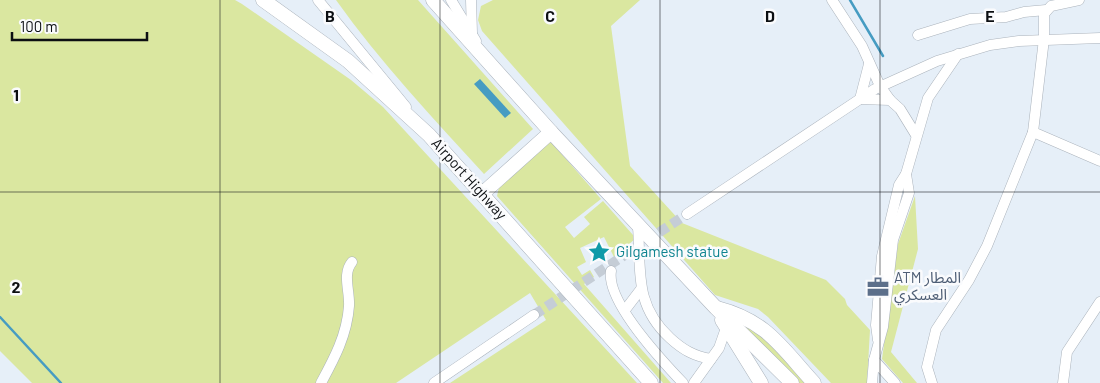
<svg xmlns="http://www.w3.org/2000/svg" width="1100" height="383" font-family="Barlow,'Noto Sans Arabic',sans-serif">
<style>
.green{fill:#dae7a0}
.water{fill:#469cc2}
.lines{fill:none;stroke-linecap:round;stroke-linejoin:round}
.stream{stroke:#469cc2;stroke-width:2.5}
.minor-tunnel{stroke:#c5cdd6;stroke-width:10;stroke-dasharray:10 5;stroke-linecap:butt}
.minor-casing{stroke:#abb3bc;stroke-width:11}
.highway-casing{stroke:#abb3bc;stroke-width:15}
.minor{stroke:#fff;stroke-width:10}
.highway{stroke:#fff;stroke-width:14}
.grid{fill:none;stroke:#0c0f12;stroke-width:1;stroke-opacity:0.55}
.labels{text-anchor:middle;stroke-width:5;stroke-linejoin:round;paint-order:stroke}
.street-label{font-size:15px;fill:#0c0f12;stroke:#fafbfd}
.culture-label{font-size:15px;fill:#0d838f;stroke:#fafbfd;text-anchor:start}
.service-label{font-size:15px;fill:#4e5e75;stroke:#fafbfd;text-anchor:start}
.grid-label{font-size:16px;text-anchor:middle;font-weight:bold;fill:#0c0f12;stroke:#fafbfd;stroke-width:5;stroke-linejoin:round;paint-order:stroke}
</style>
<rect width="100%" height="100%" fill="#e6eff8"/>
<!-- green -->
<g class="green">
<path d="M 0,0 L 235,0 L 242,4 L 351,80 L 383,107 L 637,383 L 450,383 L 546,320 L 530,293 L 396,383 L 32,383 L 0,351 Z"/>
<path d="M 336,0 L 418,0 L 533,129 L 484,174 C 433,118 380,62 336,0 Z"/>
<path d="M 493,0 L 640,0 L 611,26 L 630,166 L 682,223 L 826,280 L 845,299 L 847,305 L 870,330 L 867,383 L 831,383 L 768,317 L 758,309 L 715,295 L 482,31 L 478,20 L 481,6 Z"/>
<path d="M 547,143 L 552,143 L 601,199 L 565,227 L 574,238 L 590,224 L 584,217 L 603,201 L 633,235 L 635,239 L 614,257 L 604,237 L 580,248 L 586,262 L 577,267 L 582,275 L 590,270 L 594,277 L 584,284 L 671,383 L 663,383 L 497,196 L 499,187 Z"/>
<path d="M 915,196 L 918,249 L 891,352 L 917,383 L 903,383 L 882,359 L 898,244 Z"/>
<path d="M 744,324 L 761,333 L 805,383 L 797,383 L 743,325 Z"/>
</g>
<!-- water -->
<path class="water" d="M 480,79 L 511,113 L 505,118 L 474,84 Z"/>
<g class="lines">
<!-- stream -->
<g class="stream">
<path d="M 850,0 L 883,56"/>
<path d="M 0,317 L 61,383"/>
</g>
<!-- minor-tunnel -->
<path class="minor-tunnel" d="M 534,315 L 687,214"/>
<!-- minor casing -->
<g class="minor-casing">
<g id="minor">
<path d="M 318,0 L 406,107"/>
<path d="M 451,0 L 476,41"/>
<path d="M 471,0 L 472,33"/>
<path d="M 832,0 L 862,46 L 880,86 L 890,100"/>
<path d="M 918,35 L 970,19 L 1006,17 L 1024,12 L 1046,10"/>
<path d="M 869,64 L 860,99 L 890,100 L 900,109 L 916,135"/>
<path d="M 1033,132 L 1100,161"/>
<path d="M 687,214 L 875,89 L 937,61 L 990,45 L 1019,41 L 1100,38"/>
<path d="M 638,226 C 641,271 634,305 670,338 C 683,350 694,356 711,359"/>
<path d="M 611,271 C 606,301 662,361 683,383"/>
<path d="M 625,310 L 641,289"/>
<path d="M 878,340 L 876,325 L 882,256 L 899,185 L 906,174 L 928,98 L 958,54"/>
<path d="M 874,360 L 895,383"/>
<path d="M 321,383 C 334,359 347,335 349,306 C 350,291 342,274 352,262"/>
<path d="M 434,383 L 534,315"/>
<path d="M 694,383 L 719,348 L 726,328"/>
<path d="M 872,383 L 874,360 L 883,327 L 893,240 L 909,193 L 906,174"/>
<path d="M 932,383 L 927,367 L 936,330 L 969,280 L 987,246 L 1033,132 L 1044,39 L 1044,14 L 1051,6 L 1079,0"/>
<path d="M 1063,383 L 1067,352 L 1100,302"/>
</g>
</g>
<!-- highway casing -->
<g class="highway-casing">
<g id="highway">
<path d="M 263,0 L 348,61 L 429,135 L 651,383"/>
<path d="M 433,0 L 551,132 L 716,308 L 792,383"/>
<path d="M 483,193 L 551,132"/>
<path d="M 717,308 C 767,321 781,347 814,383"/>
<path d="M 722,320 L 761,383"/>
</g>
</g>
<!-- minor -->
<use href="#minor" class="minor"/>
<!-- highway -->
<use href="#highway" class="highway"/>
</g>
<!-- grid -->
<path class="grid" d="M 220,0 L 220,383M 440,0 L 440,383M 660,0 L 660,383M 880,0 L 880,383M 0,192 L 1100,192"/>
<!-- icons -->
<defs>
<g id="sight-bare" transform="scale(1.725)"><path d="M0-6L1.8-2.2L6-1.7L2.9 1.2L3.7 5.4L0 3.3L-3.7 5.4L-2.9 1.2L-6-1.7L-1.8-2.2Z" fill="#0f9aa8" stroke="#fafbfd" stroke-width="2.5" paint-order="stroke"/></g>
<g id="office-bare" transform="scale(1.725)"><path d="M-6-3h4V-5.5h4V-3h4V5H-6ZM-1-4.5V-3h2v-1.5ZM-6 0V1H6V0Z" fill="#5c6f8a" stroke="#fafbfd" stroke-width="2.5" paint-order="stroke"/></g>
</defs>
<g fill-rule="evenodd">
<use href="#sight-bare" x="599" y="252"/>
<use href="#office-bare" x="878" y="287"/>
</g>
<g class="labels">
<!-- street labels -->
<g class="street-label">
<text transform="translate(469 179) rotate(48)" y="5">Airport Highway</text>
</g>
<!-- culture labels -->
<g class="culture-label">
<text x="616" y="257">Gilgamesh statue</text>
</g>
<!-- service labels -->
<g class="service-label">
<text x="894" y="283">ATM المطار<tspan x="894" dy="17">العسكري</tspan></text>
</g>
</g>
<g class="grid-label">
<text x="330" y="22">B</text>
<text x="550" y="22">C</text>
<text x="770" y="22">D</text>
<text x="990" y="22">E</text>
<text x="16" y="101">1</text>
<text x="16" y="293">2</text>
</g>
<!-- scale -->
<path d="M12 32v8h135v-8" fill="none" stroke="#0c0f12" stroke-width="2.5"/>
<text x="20" y="32" font-size="15" fill="#0c0f12" stroke="#fafbfd" stroke-width="4" paint-order="stroke">100 m</text>
</svg>
